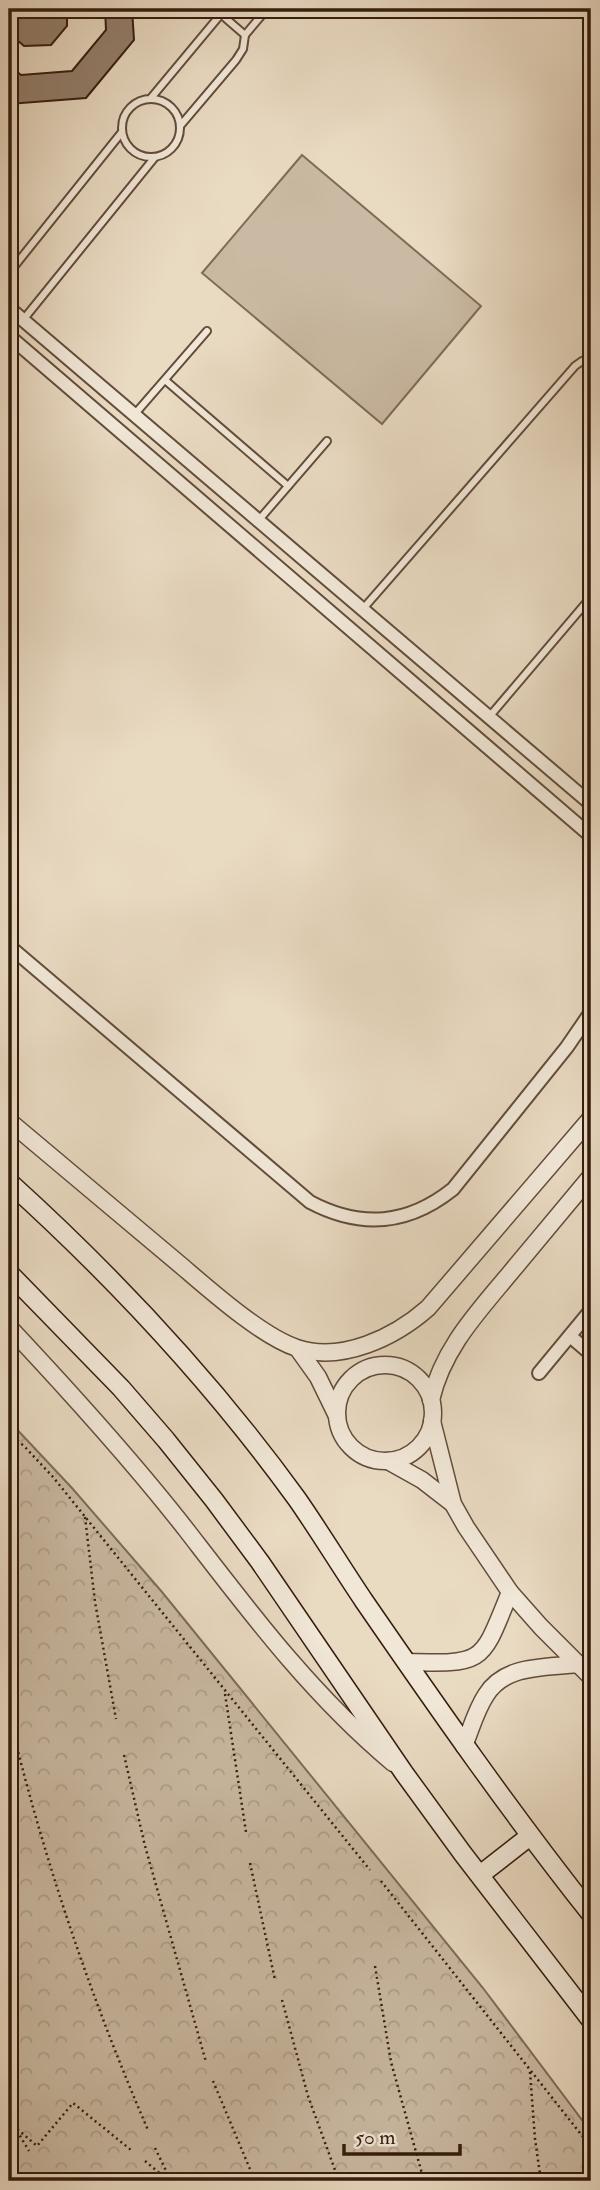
<svg xmlns="http://www.w3.org/2000/svg" width="600" height="2190" font-family="'IM FELL Double Pica',serif">
<style>
.green{fill:#cabaa3;stroke:#806b58;stroke-width:2}
.forest{fill:url(#forest-crowns);stroke:#806b58;stroke-width:2}
.building{fill:#937f6c;stroke:#351c0e;stroke-width:2}
.lines{fill:none;stroke-linecap:round;stroke-linejoin:round}
.service-casing{stroke:#624c3b;stroke-width:10}
.minor-casing{stroke:#624c3b;stroke-width:16}
.tertiary-casing{stroke:#624c3b;stroke-width:19}
.secondary-casing{stroke:#351c0e;stroke-width:21}
.path{stroke:#351c0e;stroke-width:2.5;stroke-dasharray:2 3.5;stroke-linecap:butt}
.service{stroke:#f1e7d7;stroke-width:6}
.minor{stroke:#f1e7d7;stroke-width:12}
.tertiary{stroke:#f1e7d7;stroke-width:16}
.secondary{stroke:#f1e7d7;stroke-width:18}
</style>
<defs>
<pattern id="forest-crowns" width="20" height="18" patternUnits="userSpaceOnUse" patternTransform="scale(1.75)"><rect width="20" height="18" fill="#cabaa3"/><path d="M2 6a3 3 0 1 1 6 0M12 15a3 3 0 1 1 6 0" fill="none" stroke="#ae9f8b"/></pattern>
</defs>
<rect width="100%" height="100%" fill="#e9dac2"/>
<filter id="stains"><feTurbulence type="fractalNoise" baseFrequency=".00286" numOctaves="4"/><feColorMatrix values="0 0 0 0 .2 0 0 0 0 .09 0 0 0 0 .02 0 0 0 .5 -.17"/></filter>
<radialGradient id="worn" r=".72"><stop offset=".6" stop-color="#630" stop-opacity="0"/><stop offset="1" stop-color="#630" stop-opacity=".3"/></radialGradient>
<!-- green -->
<path class="green" d="M 302,155 L 481,306 L 382,424 L 202,273 Z"/>
<!-- forest -->
<path class="forest" d="M 9,1421 L 72,1488 L 162,1592 L 483,1988 L 591,2132 L 591,2181 L 9,2181 Z"/>
<!-- building -->
<g class="building">
<path d="M 9,9 L 67,9 L 67,26 L 51,45 L 24,46 L 9,33 Z"/>
<path d="M 105,9 L 132,9 L 134,40 L 86,98 L 9,104 L 9,65 L 21,75 L 72,71 L 106,30 Z"/>
</g>
<g class="lines">
<!-- service casing -->
<g class="service-casing">
<g id="service">
<path d="M 245,35 L 267,9"/>
<path d="M 151,98 L 221,14"/>
<circle cx="151" cy="128" r="29"/>
<path d="M 180,126 L 236,60 L 243,49 L 245,35 L 215,9"/>
<path d="M 9,273 L 122,132"/>
<path d="M 23,320 L 155,157"/>
<path d="M 165,380 L 288,486"/>
<path d="M 134,415 L 207,331"/>
<path d="M 258,521 L 327,441"/>
<path d="M 362,610 L 575,366 L 582,361 L 591,357"/>
<path d="M 489,717 L 591,597"/>
</g>
</g>
<!-- minor casing -->
<g class="minor-casing">
<g id="minor">
<path d="M 9,308 L 591,804"/>
<path d="M 9,336 L 591,836"/>
<path d="M 9,946 L 310,1202 C 361,1229 408,1225 453,1189 L 567,1047 L 591,1012"/>
<path d="M 570,1336 L 591,1354"/>
<path d="M 539,1373 L 591,1310"/>
</g>
</g>
<!-- tertiary casing -->
<g class="tertiary-casing">
<g id="tertiary">
<path d="M 9,1121 C 67,1170 126,1219 184,1268 C 212,1292 263,1337 297,1348 C 342,1363 395,1337 428,1308 L 591,1118"/>
<path d="M 9,1327 C 71,1393 132,1460 188,1532 C 252,1615 312,1695 393,1763"/>
<path d="M 298,1349 L 318,1377 L 337,1416"/>
<circle cx="385" cy="1413" r="48"/>
<path d="M 431,1400 C 443,1348 478,1312 511,1272 C 538,1240 564,1208 591,1176"/>
<path d="M 432,1421 L 453,1504 L 466,1527 L 510,1592 L 541,1627 L 591,1677"/>
<path d="M 388,1461 L 422,1480 L 453,1504"/>
<path d="M 406,1662 C 485,1664 481,1664 510,1592"/>
<path d="M 464,1746 C 471,1729 476,1710 486,1695 C 505,1664 546,1668 577,1664"/>
</g>
</g>
<!-- secondary casing -->
<g class="secondary-casing">
<g id="secondary">
<path d="M 9,1182 C 115,1278 213,1383 297,1499 C 320,1532 341,1567 364,1601 C 437,1707 511,1813 591,1914"/>
<path d="M 9,1273 L 121,1388 L 166,1440 L 214,1500 L 260,1562 L 404,1773 L 463,1854 L 591,2020"/>
<path d="M 480,1875 L 530,1836"/>
</g>
</g>
<!-- path -->
<g class="path">
<path d="M 9,1433 L 25,1447 L 53,1477 L 370,1870"/>
<path d="M 85,1517 L 95,1602 L 116,1719"/>
<path d="M 225,1694 L 246,1832"/>
<path d="M 9,1715 C 43,1857 90,1996 148,2130"/>
<path d="M 124,1755 L 145,1846 L 206,2062"/>
<path d="M 250,1863 L 275,1980"/>
<path d="M 381,1881 L 591,2147"/>
<path d="M 375,1966 L 391,2062 L 424,2181"/>
<path d="M 282,2000 L 308,2096 L 339,2181"/>
<path d="M 530,2072 L 535,2139 L 541,2181"/>
<path d="M 213,2081 L 255,2181"/>
<path d="M 9,2122 L 37,2146 L 73,2103 L 131,2150"/>
<path d="M 17,2131 L 29,2151"/>
<path d="M 155,2148 L 171,2181"/>
<path d="M 145,2161 L 169,2181"/>
</g>
<!-- service -->
<use href="#service" class="service"/>
<!-- minor -->
<use href="#minor" class="minor"/>
<!-- tertiary -->
<use href="#tertiary" class="tertiary"/>
<!-- secondary -->
<use href="#secondary" class="secondary"/>
</g>
<!-- margin -->
<rect width="600" height="2190" fill="none" stroke="#e9dac2" stroke-width="35"/>
<rect x="10" y="10" width="579" height="2169" fill="none" stroke="#351c0e" stroke-width="3.5"/>
<rect x="18" y="18" width="565" height="2155" fill="none" stroke="#351c0e" stroke-width="2"/>
<!-- scale -->
<path d="M344 2144v10h116v-10" fill="none" stroke="#351c0e" stroke-width="3.5"/>
<text x="355" y="2144" font-size="21" fill="#351c0e" stroke="#f1e7d7" stroke-width="5" paint-order="stroke">50 m</text>
<rect width="100%" height="100%" filter="url(#stains)"/>
<rect width="100%" height="100%" fill="url(#worn)"/>
</svg>
